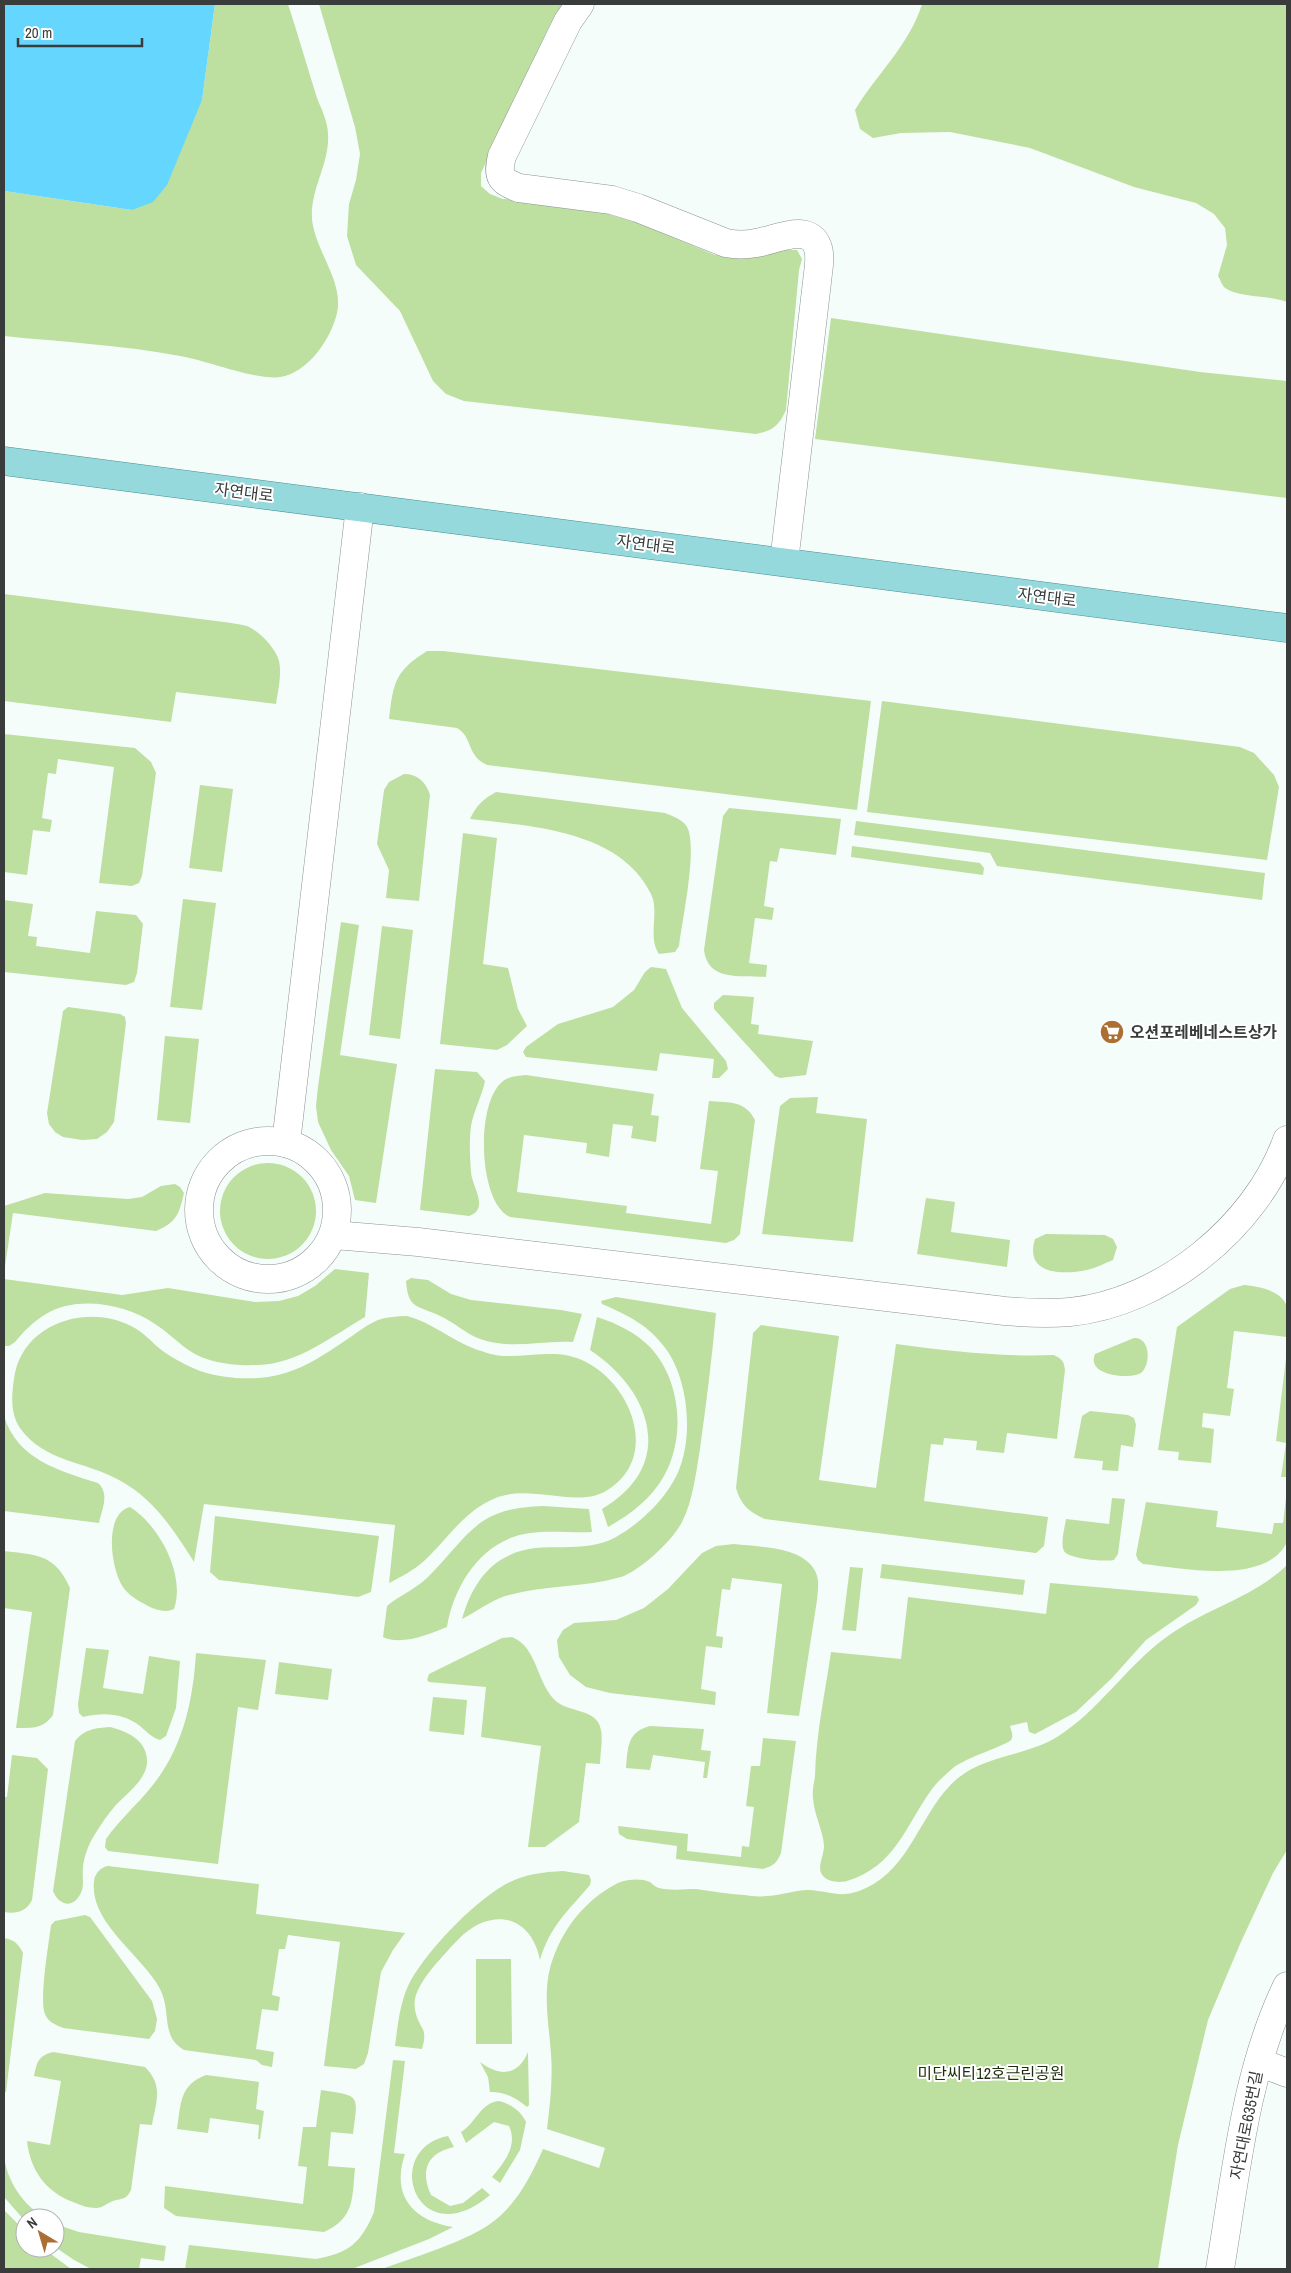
<svg xmlns="http://www.w3.org/2000/svg" width="1291" height="2273" font-family="'Archivo Narrow','Noto Sans KR',sans-serif">
<style>
.green{fill:#bddfa0}
.water{fill:#65d6fd}
.lines{fill:none;stroke-linecap:round;stroke-linejoin:round}
.minor-casing{stroke:#8c9391;stroke-width:29}
.major-casing{stroke:#489195;stroke-width:29}
.minor{stroke:#fff;stroke-width:28}
.major{stroke:#96d9dc;stroke-width:28}
.labels{text-anchor:middle;stroke-width:4;stroke-linejoin:round;paint-order:stroke}
.street-label{font-size:16px;fill:#393c3b;stroke:#fff}
.poi-label{font-size:16px;font-weight:bold;fill:#393c3b;stroke:#fff;text-anchor:start}
.park-label{font-size:16px;fill:#1f2f0e;stroke:#fff}
</style>
<rect width="100%" height="100%" fill="#f5fdfa"/>
<!-- green -->
<g class="green">
<path d="M 215,4 L 288,4 C 298,35 307,66 317,98 C 321,108 328,122 328,134 C 330,163 310,189 312,219 C 315,251 344,281 337,313 C 331,339 308,373 280,377 C 258,381 205,360 180,356 C 122,345 62,342 4,336 L 4,191 L 132,210 L 202,100 Z"/>
<path d="M 319,4 L 563,4 L 550,25 L 481,173 L 481,186 L 490,194 L 503,199 L 529,200 L 587,208 L 639,223 L 715,255 L 753,257 L 786,250 L 797,250 L 802,259 L 799,270 L 786,410 C 779,426 772,431 756,434 L 464,401 L 446,394 L 433,381 L 400,311 L 356,265 L 347,236 L 349,204 L 356,180 L 360,154 L 355,127 Z"/>
<path d="M 922,4 L 1287,4 L 1287,302 C 1270,295 1237,298 1224,287 C 1222,285 1220,279 1218,276 L 1227,245 L 1225,228 L 1214,214 L 1196,203 L 1134,187 L 1030,148 L 950,132 L 901,133 L 873,138 L 860,129 L 855,110 C 876,75 910,44 922,4 Z"/>
<path d="M 831,318 L 1200,372 L 1287,381 L 1287,498 L 815,439 Z"/>
<path d="M 4,594 L 224,622 C 231,623 240,624 247,626 C 259,631 275,647 279,661 C 282,674 278,691 276,704 L 176,692 L 171,722 L 4,701 Z"/>
<path d="M 427,651 L 443,651 L 871,701 L 857,810 L 487,765 C 466,755 473,737 457,728 L 389,719 C 393,683 395,671 427,651 Z"/>
<path d="M 882,701 L 1240,747 L 1254,753 L 1274,775 L 1279,787 L 1267,860 L 867,812 Z"/>
<path d="M 4,734 L 135,748 L 151,762 L 156,773 L 142,876 L 139,883 L 132,886 L 99,883 L 114,767 L 58,759 L 56,774 L 48,773 L 42,818 L 52,820 L 50,832 L 33,830 L 27,875 L 4,872 Z"/>
<path d="M 404,774 C 418,774 426,782 430,795 L 419,901 L 386,898 L 389,870 L 377,844 L 384,790 L 389,782 Z"/>
<path d="M 200,785 L 233,789 L 222,872 L 189,868 Z"/>
<path d="M 496,792 L 665,813 C 673,816 683,820 687,827 C 698,847 682,921 679,946 L 675,952 L 659,954 C 647,936 660,913 651,894 C 620,830 531,826 470,819 C 476,806 483,799 496,792 Z"/>
<path d="M 729,808 L 841,819 L 836,855 L 780,848 L 777,862 L 770,861 L 764,906 L 774,908 L 772,920 L 755,918 L 749,963 L 767,965 L 766,977 C 740,975 708,982 704,950 L 723,816 Z"/>
<path d="M 856,821 L 1265,873 L 1262,900 L 997,866 L 990,853 L 854,835 Z"/>
<path d="M 463,833 L 497,838 L 483,964 L 508,968 L 518,1009 L 527,1026 L 507,1045 L 497,1050 L 440,1044 Z"/>
<path d="M 852,846 L 980,863 L 984,868 L 983,875 L 851,857 Z"/>
<path d="M 183,899 L 216,903 L 202,1010 L 170,1007 Z"/>
<path d="M 4,900 L 33,904 L 28,936 L 37,937 L 36,946 L 90,953 L 96,911 L 136,915 L 143,924 L 137,973 L 134,982 L 126,985 L 4,972 Z"/>
<path d="M 341,922 L 359,925 L 340,1055 L 397,1064 L 376,1203 L 355,1200 L 349,1176 L 331,1150 L 318,1122 L 316,1106 L 318,1087 Z"/>
<path d="M 382,926 L 413,930 L 400,1039 L 369,1035 Z"/>
<path d="M 651,967 L 666,969 L 682,1008 L 726,1061 L 728,1069 L 719,1078 L 712,1078 L 714,1059 L 660,1053 L 657,1071 L 526,1057 L 523,1052 L 526,1047 L 558,1024 L 613,1007 L 634,990 L 645,972 Z"/>
<path d="M 723,995 L 754,997 L 751,1024 L 759,1025 L 758,1034 L 813,1041 L 806,1075 L 780,1078 L 775,1076 L 714,1009 L 714,1003 Z"/>
<path d="M 68,1007 L 120,1014 L 125,1017 L 126,1023 L 114,1122 L 107,1132 L 97,1139 L 82,1140 L 63,1137 L 55,1132 L 49,1124 L 47,1113 L 63,1011 Z"/>
<path d="M 165,1036 L 199,1039 L 190,1123 L 157,1120 Z"/>
<path d="M 435,1069 L 477,1072 L 485,1081 C 482,1096 474,1110 471,1126 C 469,1141 470,1157 471,1172 C 472,1187 490,1209 469,1216 L 420,1210 Z"/>
<path d="M 526,1075 L 654,1094 L 651,1115 L 659,1116 L 656,1142 L 631,1138 L 633,1126 L 613,1124 L 609,1157 L 586,1153 L 587,1143 L 524,1135 L 517,1192 L 627,1206 L 626,1213 L 711,1224 L 718,1171 L 700,1169 L 709,1101 C 729,1103 745,1100 755,1120 L 740,1234 L 734,1240 L 726,1243 L 510,1217 C 478,1203 476,1105 501,1083 C 508,1076 517,1076 526,1075 Z"/>
<path d="M 818,1097 L 816,1113 L 867,1119 L 853,1242 L 762,1234 L 780,1106 L 790,1098 Z"/>
<circle cx="268" cy="1211" r="48"/>
<path d="M 175,1184 L 180,1187 L 184,1193 C 179,1214 177,1222 156,1231 L 13,1213 L 4,1273 L 4,1206 L 45,1193 L 128,1199 L 142,1197 L 161,1186 Z"/>
<path d="M 926,1198 L 955,1202 L 951,1232 L 1010,1240 L 1007,1267 L 917,1254 Z"/>
<path d="M 1046,1234 L 1105,1235 L 1113,1239 L 1117,1247 L 1113,1260 C 1105,1263 1096,1268 1087,1270 C 1062,1275 1024,1275 1035,1239 Z"/>
<path d="M 335,1269 L 369,1273 L 365,1317 C 332,1336 298,1364 258,1365 C 240,1366 218,1364 201,1357 C 183,1349 171,1334 155,1324 C 126,1304 77,1295 46,1314 C 34,1321 23,1332 15,1342 L 9,1346 L 4,1346 L 4,1279 L 122,1295 L 168,1288 L 255,1302 L 279,1301 L 298,1296 L 315,1286 Z"/>
<path d="M 411,1278 L 428,1280 L 451,1294 L 471,1300 L 561,1310 L 582,1314 L 573,1342 C 542,1340 510,1350 480,1339 C 466,1334 454,1322 440,1316 C 418,1305 408,1310 406,1281 Z"/>
<path d="M 1244,1285 C 1258,1286 1284,1291 1287,1308 C 1289,1317 1287,1328 1287,1337 L 1234,1331 L 1227,1388 L 1234,1389 L 1230,1416 L 1203,1413 L 1202,1427 L 1214,1429 L 1211,1463 L 1178,1460 L 1179,1452 L 1158,1450 L 1177,1327 L 1230,1289 Z"/>
<path d="M 616,1297 L 716,1313 C 712,1359 706,1404 700,1449 C 696,1472 693,1501 682,1522 C 673,1540 640,1571 621,1577 C 583,1588 543,1585 505,1596 C 490,1601 476,1612 462,1619 C 470,1592 483,1567 510,1555 C 543,1539 582,1556 616,1537 C 639,1524 660,1504 673,1482 C 695,1446 690,1382 666,1349 C 649,1325 627,1315 602,1304 L 601,1301 Z"/>
<path d="M 407,1316 C 433,1323 451,1340 475,1349 C 484,1352 495,1356 504,1356 C 533,1357 559,1348 586,1362 C 633,1386 660,1459 606,1491 C 577,1508 532,1485 498,1497 C 464,1510 449,1538 424,1561 C 414,1570 401,1577 389,1583 L 395,1525 L 204,1504 L 194,1562 C 174,1530 153,1498 119,1480 C 85,1461 44,1462 20,1428 C 9,1412 12,1390 15,1373 C 26,1322 88,1304 131,1326 C 144,1332 153,1344 164,1352 C 174,1359 188,1366 200,1371 C 221,1378 247,1380 268,1377 C 298,1373 324,1355 349,1338 C 358,1332 368,1324 378,1320 C 387,1317 397,1316 407,1316 Z"/>
<path d="M 597,1317 C 616,1323 635,1332 650,1347 C 681,1380 686,1437 664,1476 C 651,1499 631,1514 608,1527 L 602,1509 C 677,1465 652,1391 590,1350 Z"/>
<path d="M 761,1325 L 839,1336 L 819,1480 L 876,1488 L 896,1344 C 949,1351 1001,1357 1054,1355 C 1062,1359 1064,1361 1065,1370 L 1057,1439 L 1007,1433 L 1004,1453 L 976,1450 L 977,1441 L 944,1438 L 943,1445 L 931,1444 L 924,1501 L 1048,1517 L 1044,1546 L 1036,1553 L 765,1519 C 749,1512 741,1505 736,1488 L 753,1333 Z"/>
<path d="M 1134,1338 C 1150,1337 1151,1363 1142,1372 C 1134,1380 1085,1377 1095,1354 Z"/>
<path d="M 1287,1350 L 1287,1477 L 1281,1477 L 1286,1443 L 1276,1441 Z"/>
<path d="M 1090,1411 L 1128,1415 L 1134,1418 L 1136,1425 L 1133,1447 L 1121,1445 L 1118,1471 L 1102,1470 L 1103,1461 L 1074,1458 L 1082,1416 Z"/>
<path d="M 4,1416 C 17,1459 59,1471 98,1483 C 110,1494 102,1509 99,1523 L 4,1511 Z"/>
<path d="M 1287,1490 L 1287,1542 C 1266,1586 1182,1568 1143,1564 L 1138,1560 L 1136,1555 L 1146,1502 L 1218,1511 L 1216,1527 L 1272,1534 L 1274,1523 L 1283,1523 Z"/>
<path d="M 1112,1498 L 1125,1499 L 1118,1554 L 1114,1560 C 1105,1562 1068,1559 1064,1551 C 1060,1543 1065,1527 1066,1519 L 1109,1524 Z"/>
<path d="M 543,1506 L 589,1509 L 592,1532 C 572,1533 550,1530 530,1533 C 483,1539 454,1584 447,1627 C 430,1634 401,1646 383,1637 L 387,1606 C 400,1595 416,1589 428,1577 C 470,1535 475,1508 543,1506 Z"/>
<path d="M 130,1507 C 159,1525 186,1575 174,1609 C 166,1613 156,1610 148,1606 C 139,1601 129,1596 123,1587 C 111,1570 103,1514 130,1507 Z"/>
<path d="M 215,1516 L 379,1536 L 371,1592 L 358,1597 L 219,1580 L 210,1572 Z"/>
<path d="M 734,1544 C 758,1547 800,1546 814,1569 C 820,1578 818,1590 817,1600 L 799,1716 L 767,1713 L 782,1584 L 732,1578 L 730,1590 L 722,1589 L 716,1636 L 723,1637 L 722,1648 L 706,1646 L 701,1689 L 716,1692 L 715,1705 L 610,1693 L 586,1687 L 570,1675 L 559,1657 L 557,1640 L 563,1630 L 574,1623 L 616,1620 L 644,1608 L 668,1589 L 702,1553 L 716,1546 Z"/>
<path d="M 4,1551 C 37,1555 55,1554 70,1588 L 53,1715 C 43,1729 32,1728 16,1728 L 32,1612 L 4,1608 Z"/>
<path d="M 882,1564 L 1025,1580 L 1023,1595 L 880,1578 Z"/>
<path d="M 1287,1565 L 1287,1850 L 1273,1873 L 1240,1944 L 1208,2020 L 1178,2145 L 1158,2269 L 382,2269 C 412,2258 471,2240 494,2221 C 518,2202 531,2176 543,2149 L 599,2168 L 605,2148 L 547,2129 C 550,2104 553,2079 551,2054 C 549,2025 543,1996 550,1968 C 559,1937 575,1913 600,1894 C 609,1888 618,1881 629,1880 C 635,1879 644,1879 650,1882 C 653,1884 655,1887 659,1888 C 670,1891 685,1889 696,1889 C 712,1891 728,1894 744,1895 C 751,1896 759,1897 766,1896 C 780,1896 794,1890 808,1890 C 832,1891 841,1900 866,1888 C 912,1867 921,1809 958,1778 C 986,1755 1026,1756 1057,1737 C 1100,1710 1127,1665 1168,1636 C 1206,1608 1253,1598 1287,1565 Z"/>
<path d="M 850,1567 L 863,1568 L 856,1631 L 842,1630 Z"/>
<path d="M 1050,1583 L 1197,1596 L 1199,1600 L 1196,1605 L 1146,1640 L 1112,1678 L 1076,1712 L 1035,1734 L 1029,1732 L 1027,1722 L 1010,1726 C 1011,1730 1014,1736 1011,1740 C 1007,1745 965,1758 953,1768 C 946,1774 938,1781 932,1789 C 905,1826 896,1866 847,1881 C 840,1883 828,1882 823,1876 C 816,1868 824,1856 824,1846 C 823,1830 814,1815 813,1798 C 812,1791 814,1783 815,1776 C 816,1734 825,1693 831,1652 L 901,1659 L 908,1597 L 1046,1614 Z"/>
<path d="M 512,1637 C 538,1647 536,1684 557,1702 C 569,1711 590,1710 598,1722 C 605,1733 600,1752 600,1764 L 586,1763 L 579,1822 L 545,1847 L 528,1847 L 541,1746 L 481,1737 L 486,1687 L 429,1682 L 427,1680 L 429,1674 L 502,1638 Z"/>
<path d="M 86,1648 L 109,1650 L 103,1688 L 143,1694 L 149,1656 L 180,1661 L 176,1708 L 166,1736 L 160,1740 C 151,1737 147,1732 140,1726 C 123,1713 104,1712 83,1717 L 79,1713 L 78,1704 Z"/>
<path d="M 196,1653 L 266,1660 L 258,1710 L 238,1707 L 218,1864 L 108,1851 L 105,1847 L 106,1839 C 119,1820 137,1805 152,1786 C 183,1748 193,1701 196,1653 Z"/>
<path d="M 279,1662 L 332,1669 L 328,1700 L 275,1694 Z"/>
<path d="M 433,1697 L 467,1700 L 464,1735 L 429,1731 Z"/>
<path d="M 650,1726 L 704,1729 L 701,1750 L 711,1751 L 707,1778 L 703,1778 L 705,1762 L 653,1755 L 650,1770 L 626,1768 C 628,1747 627,1732 650,1726 Z"/>
<path d="M 110,1727 C 126,1731 146,1739 147,1760 C 148,1779 126,1794 115,1806 C 108,1814 102,1823 97,1831 C 90,1841 84,1855 83,1867 C 82,1874 84,1883 82,1890 C 76,1908 60,1908 53,1891 L 75,1741 C 85,1729 95,1728 110,1727 Z"/>
<path d="M 763,1738 L 796,1741 L 781,1853 C 777,1863 773,1866 763,1869 L 676,1859 L 677,1846 L 627,1839 L 619,1834 L 618,1826 L 688,1834 L 687,1851 L 741,1857 L 742,1846 L 749,1847 L 754,1807 L 746,1806 L 751,1766 L 760,1766 Z"/>
<path d="M 12,1755 L 37,1758 L 48,1769 L 32,1900 C 26,1912 16,1914 4,1912 L 4,1797 L 7,1797 Z"/>
<path d="M 108,1866 L 259,1884 L 256,1914 L 405,1933 L 393,1950 L 381,1972 L 368,2053 L 364,2064 L 356,2069 L 324,2066 L 340,1942 L 288,1935 L 285,1949 L 279,1949 L 272,1995 L 280,1997 L 278,2011 L 262,2009 L 256,2049 L 274,2052 L 272,2067 L 262,2065 L 256,2060 L 184,2050 C 160,2036 172,2013 160,1989 C 142,1955 89,1923 94,1881 C 95,1873 101,1867 108,1866 Z"/>
<path d="M 563,1871 L 589,1875 L 591,1880 L 590,1885 C 568,1911 550,1926 540,1960 C 534,1929 511,1910 479,1924 C 464,1931 453,1945 442,1957 C 432,1968 421,1981 416,1995 C 413,2004 415,2015 420,2024 C 422,2028 424,2030 424,2034 C 425,2039 423,2045 422,2049 L 395,2046 C 398,2024 400,2000 411,1980 C 429,1949 470,1906 501,1887 C 520,1875 541,1872 563,1871 Z"/>
<path d="M 85,1915 L 90,1917 L 152,2001 L 157,2019 L 155,2031 L 149,2039 L 63,2028 C 56,2025 48,2022 45,2014 C 39,2001 49,1942 51,1925 L 55,1921 Z"/>
<path d="M 4,1938 C 14,1940 18,1943 23,1953 L 6,2092 L 4,2091 Z"/>
<path d="M 476,1959 L 511,1959 L 512,2044 L 476,2044 Z"/>
<path d="M 53,2052 L 145,2067 C 164,2086 156,2102 152,2125 L 140,2124 L 131,2190 C 126,2200 123,2198 113,2201 C 107,2203 103,2208 96,2208 C 88,2208 80,2205 73,2202 C 46,2192 30,2170 27,2141 L 50,2145 L 61,2081 L 34,2076 C 37,2062 38,2056 53,2052 Z"/>
<path d="M 528,2052 L 529,2105 L 527,2107 C 514,2097 506,2092 490,2092 L 488,2077 L 480,2062 C 500,2077 518,2076 528,2052 Z"/>
<path d="M 393,2060 L 405,2061 L 394,2153 L 405,2154 C 391,2195 412,2220 453,2227 L 429,2239 L 352,2269 L 185,2269 L 189,2245 L 316,2259 C 349,2253 361,2243 374,2212 Z"/>
<path d="M 206,2075 L 259,2082 L 256,2109 L 264,2111 L 260,2139 L 258,2139 L 259,2125 L 210,2118 L 208,2133 L 177,2129 C 181,2104 179,2085 206,2075 Z"/>
<path d="M 321,2090 C 361,2096 358,2094 353,2134 L 331,2132 L 328,2166 L 355,2168 C 352,2198 355,2218 324,2232 L 176,2216 L 164,2208 L 165,2186 L 303,2204 L 307,2167 L 298,2166 L 303,2127 L 316,2127 Z"/>
<path d="M 499,2101 C 511,2104 521,2111 526,2122 L 520,2150 L 500,2183 L 492,2177 C 505,2162 518,2145 509,2126 L 494,2122 L 466,2143 L 461,2132 C 476,2123 480,2103 499,2101 Z"/>
<path d="M 448,2136 L 454,2147 C 427,2153 420,2170 431,2195 L 450,2206 L 463,2203 L 482,2188 L 490,2195 C 417,2257 380,2149 448,2136 Z"/>
<path d="M 4,2156 C 7,2181 23,2205 45,2218 L 25,2218 L 25,2221 L 4,2197 Z"/>
<path d="M 4,2210 L 25,2231 L 25,2248 L 43,2248 L 71,2269 L 4,2269 Z"/>
<path d="M 55,2224 L 79,2232 L 166,2246 L 164,2261 L 141,2258 L 139,2269 L 91,2269 L 74,2260 L 55,2247 Z"/>
</g>
<!-- water -->
<path class="water" d="M 4,4 L 215,4 L 202,100 L 167,185 L 153,202 L 132,210 L 4,191 Z"/>
<g class="lines">
<!-- minor casing -->
<g class="minor-casing">
<g id="minor">
<path d="M 580,4 L 568,21 L 502,156 C 497,176 500,181 519,188 L 612,200 L 638,208 L 726,243 C 736,245 746,245 756,243 C 774,241 809,221 818,248 C 821,258 818,271 817,282 L 784,562"/>
<circle cx="268" cy="1210" r="69"/>
<path d="M 286,1143 L 360,507"/>
<path d="M 334,1235 L 418,1242 L 1005,1311 C 1027,1313 1048,1314 1070,1312 C 1162,1303 1256,1227 1287,1140"/>
<path d="M 1259,2062 L 1287,2073"/>
<path d="M 1220,2269 C 1236,2174 1245,2073 1287,1986"/>
</g>
</g>
<!-- major casing -->
<g class="major-casing">
<path id="major" d="M 4,461 L 1287,628"/>
</g>
<!-- minor -->
<use href="#minor" class="minor"/>
<!-- major -->
<use href="#major" class="major"/>
</g>
<!-- icons -->
<defs>
<g id="supermarket-disc" transform="scale(1.25)"><circle r="9.5" fill="#ac6f33" stroke="#fff"/><path d="M-6-5.5h2.5l.6 2H6L4.5 2H-2.5L-4.4-4H-6ZM-1.5 3.2a1.3 1.3 0 1 0 .1 0ZM3 3.2a1.3 1.3 0 1 0 .1 0Z" fill="#fff"/></g>
</defs>
<g fill-rule="evenodd">
<use href="#supermarket-disc" x="1112" y="1032"/>
</g>
<g class="labels">
<!-- street labels -->
<g class="street-label">
<text transform="translate(244 492) rotate(7)" y="6">자연대로</text>
<text transform="translate(646 544) rotate(7)" y="6">자연대로</text>
<text transform="translate(1047 597) rotate(7)" y="6">자연대로</text>
<text transform="translate(1246 2125) rotate(-79)" y="6">자연대로635번길</text>
</g>
<!-- poi labels -->
<g class="poi-label">
<text x="1130" y="1038">오션포레베네스트상가</text>
</g>
<!-- park labels -->
<g class="park-label">
<text x="991" y="2079">미단씨티12호근린공원</text>
</g>
</g>
<!-- border -->
<rect width="1291" height="2273" fill="none" stroke="#393c3b" stroke-width="10"/>
<!-- north arrow -->
<g transform="translate(40 2233) rotate(322)"><circle r="24" fill="#ffffff" stroke="#b0b1b1"/>
<path d="M0-4L9 19L0 12L-9 19Z" fill="#ac6f33"/>
<text y="-8" font-size="14" font-weight="bold" text-anchor="middle" fill="#393c3b">N</text>
</g>
<!-- scale -->
<path d="M18 38v8h124v-8" fill="none" stroke="#393c3b" stroke-width="2.5"/>
<text x="25" y="38" font-size="15" fill="#393c3b" stroke="#ffffff" stroke-width="4" paint-order="stroke">20 m</text>
</svg>
